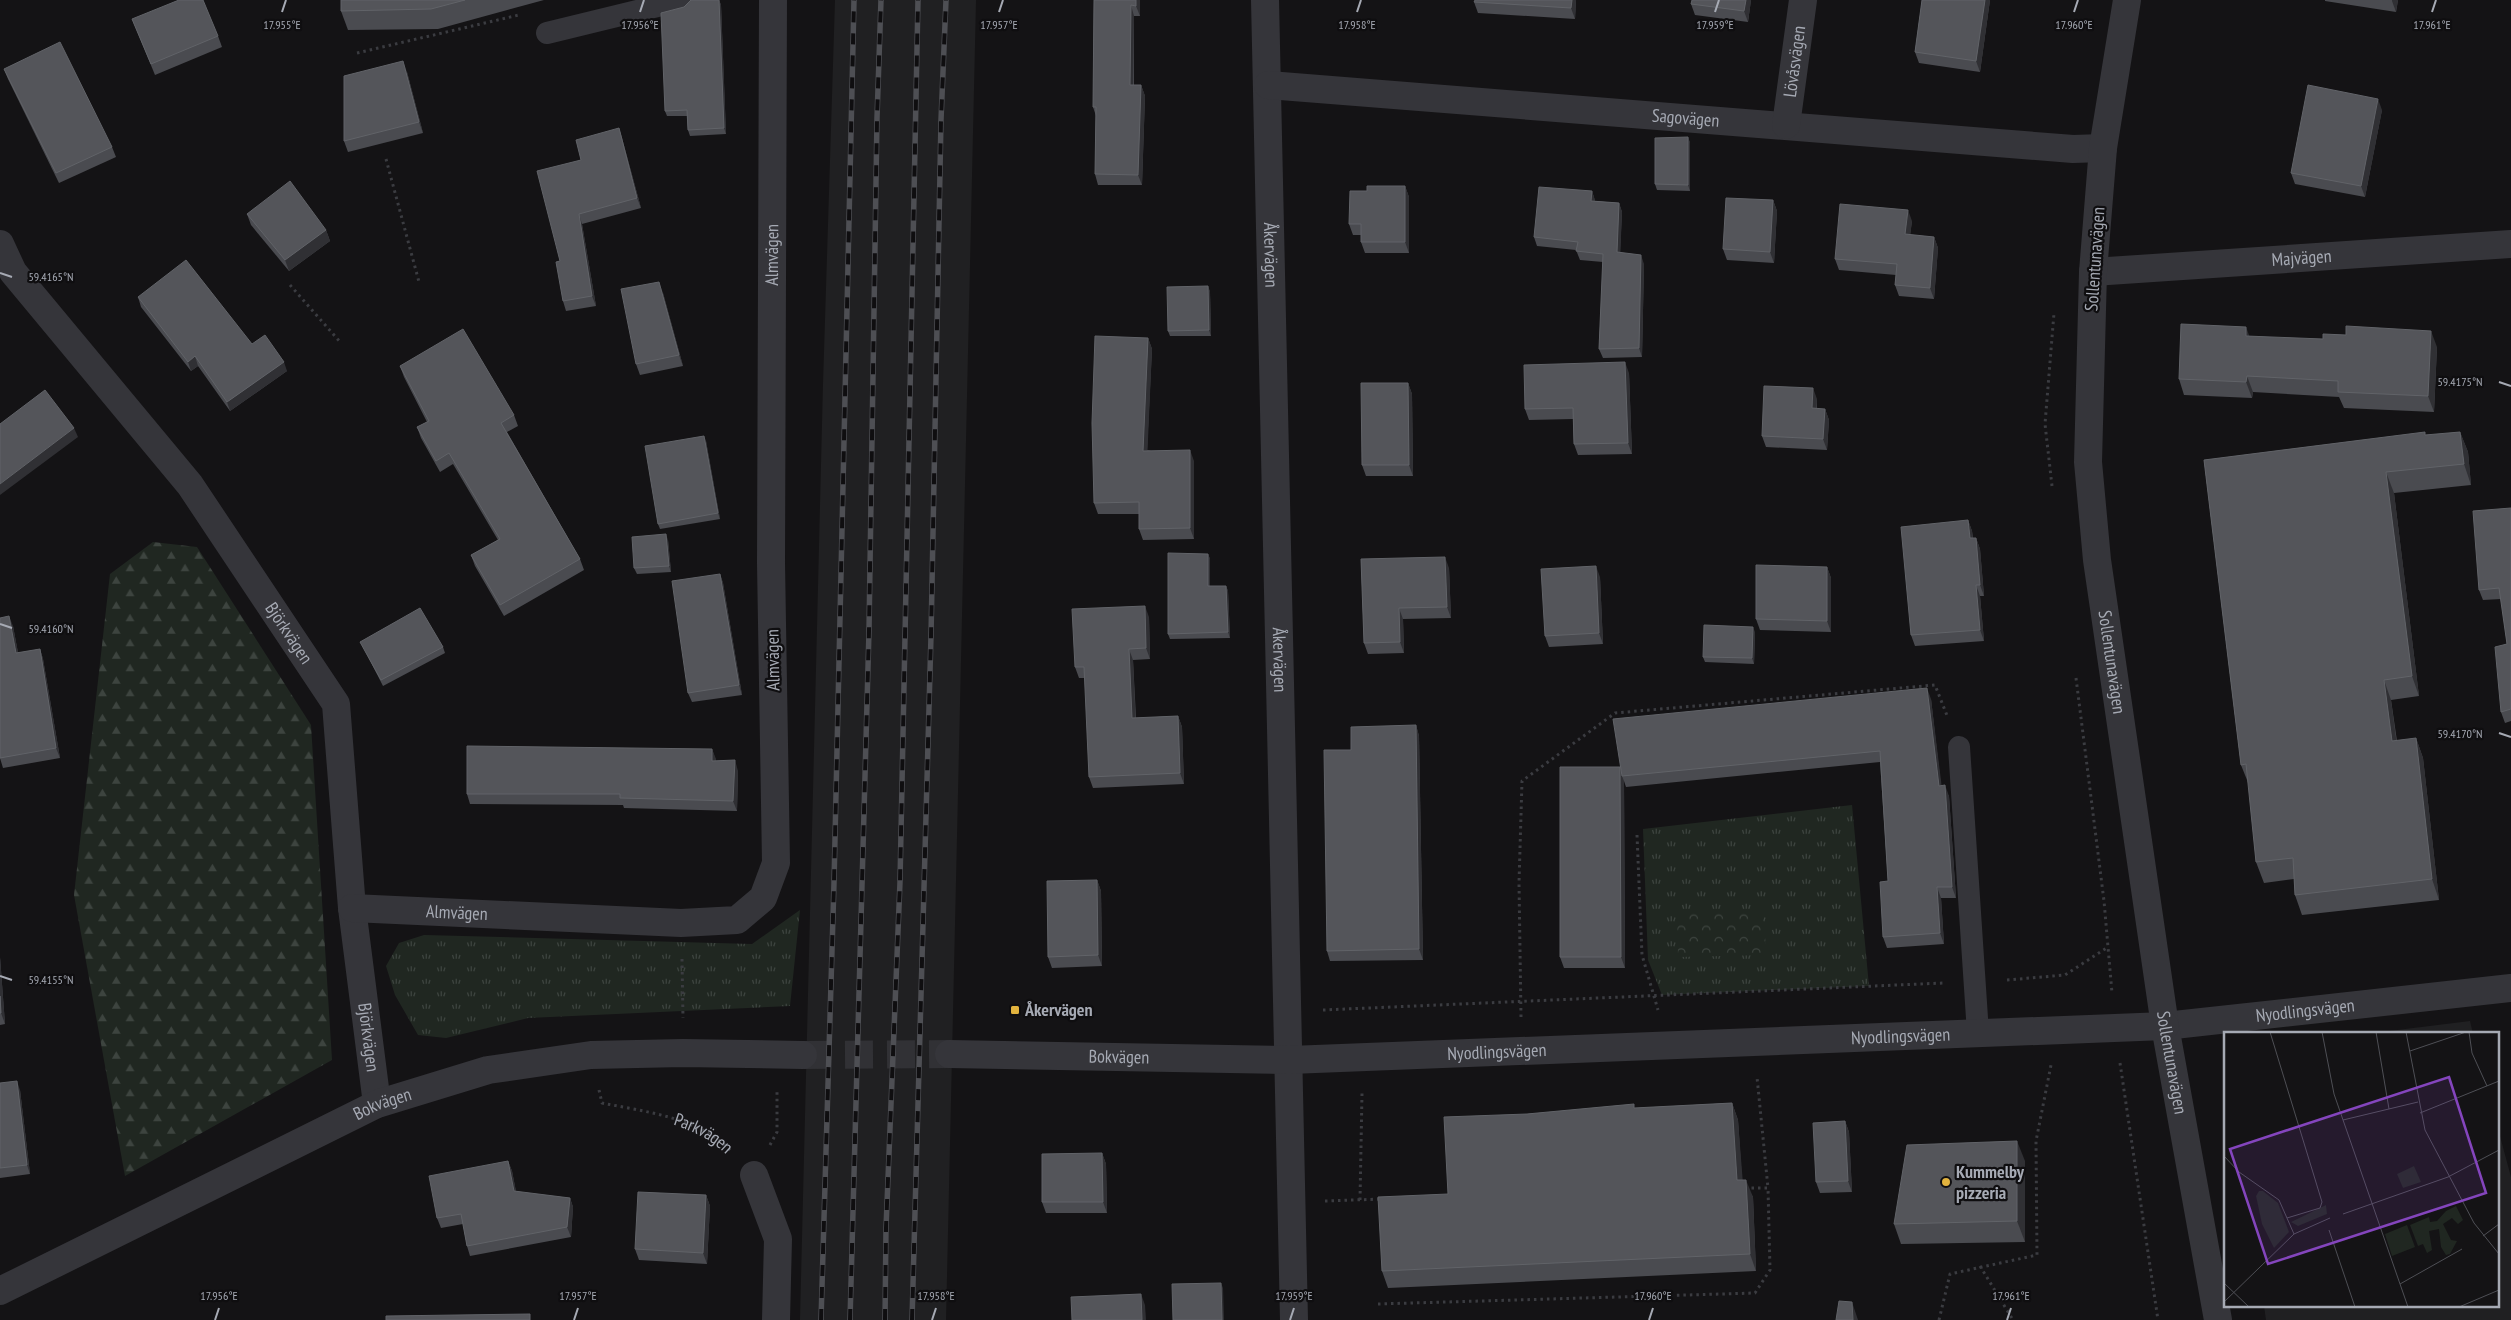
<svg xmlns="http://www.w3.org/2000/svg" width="2511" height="1320" font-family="'PT Sans Narrow',sans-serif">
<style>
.built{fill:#202022}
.grass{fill:url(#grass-tufts)}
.forest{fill:url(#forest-firs)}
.park{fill:url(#park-crowns)}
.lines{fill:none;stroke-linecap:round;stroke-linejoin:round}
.tertiary-tunnel{stroke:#313135;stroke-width:28;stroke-dasharray:28 14;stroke-linecap:butt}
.path{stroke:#3b3c41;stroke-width:3;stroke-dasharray:2.5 4;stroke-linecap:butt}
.service{stroke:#35353a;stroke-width:22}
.minor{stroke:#35353a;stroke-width:28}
.tertiary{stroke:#35353a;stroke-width:28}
.rail-casing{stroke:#4e4f54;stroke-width:5.5}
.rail{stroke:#0f0e10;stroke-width:4;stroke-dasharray:11;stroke-linecap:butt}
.wall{fill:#4a4b50}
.shaded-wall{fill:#303034}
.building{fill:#54555a;stroke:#616368}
.ticks{fill:none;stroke:#a6aab4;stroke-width:2}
.poi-dot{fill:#e2b33e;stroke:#0f0e10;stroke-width:2}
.labels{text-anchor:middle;stroke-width:4.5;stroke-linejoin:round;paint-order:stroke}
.street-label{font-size:18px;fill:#a6aab4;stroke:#0f0e10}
.poi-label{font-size:18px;font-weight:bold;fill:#a6aab4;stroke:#0f0e10;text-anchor:start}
.inset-road{fill:none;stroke:#4e4f55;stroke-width:1}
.view{fill:#8445bd;fill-opacity:0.15;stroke:#8445bd;stroke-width:2.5}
.inset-edge{fill:none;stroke:#a6aab4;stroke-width:2.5}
.ticks-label{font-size:12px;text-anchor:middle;fill:#a6aab4;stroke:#0f0e10;stroke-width:4.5;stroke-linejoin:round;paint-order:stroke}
</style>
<defs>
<pattern id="grass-tufts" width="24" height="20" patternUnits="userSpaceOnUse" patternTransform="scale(1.25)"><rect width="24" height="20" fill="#202721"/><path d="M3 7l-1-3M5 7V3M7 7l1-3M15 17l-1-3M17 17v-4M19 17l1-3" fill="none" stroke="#3d443f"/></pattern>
<pattern id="forest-firs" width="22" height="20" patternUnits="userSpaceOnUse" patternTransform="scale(1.25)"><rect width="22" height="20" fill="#202721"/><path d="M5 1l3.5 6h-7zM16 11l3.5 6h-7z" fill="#3d443f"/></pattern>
<pattern id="park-crowns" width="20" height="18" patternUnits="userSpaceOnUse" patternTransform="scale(1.25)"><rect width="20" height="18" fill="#202721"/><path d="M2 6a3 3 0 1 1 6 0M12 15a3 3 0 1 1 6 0" fill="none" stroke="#3d443f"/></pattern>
</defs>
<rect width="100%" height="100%" fill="#141315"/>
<!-- built -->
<g class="built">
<path d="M 835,0 L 976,0 L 946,1320 L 800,1320 L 823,384 Z"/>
<path d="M 2470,1021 L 2473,1034 L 2365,1034 Z"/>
<path d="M 2497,1125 L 2511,1177 L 2511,1320 L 2266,1320 L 2264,1306 L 2497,1306 Z"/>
</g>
<!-- grass -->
<g class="grass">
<path d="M 1852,805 L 1869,986 L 1662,995 L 1648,960 L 1643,829 Z"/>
<path d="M 800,910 L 790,1006 L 528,1018 L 446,1038 L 418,1035 L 395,995 L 386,966 L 399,943 L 424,935 L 752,944 Z"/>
</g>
<!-- forest -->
<path class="forest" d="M 153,542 L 197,547 L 311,725 L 332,1060 L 125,1176 L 74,895 L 110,574 Z"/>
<!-- park -->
<path class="park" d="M 1762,909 L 1767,955 L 1678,957 L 1677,911 Z"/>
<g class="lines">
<!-- tertiary-tunnel -->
<path class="tertiary-tunnel" d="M 803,1055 L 949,1054"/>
<!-- path -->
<g class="path">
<path d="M 357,53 L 519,15"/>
<path d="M 386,159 L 419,282"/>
<path d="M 290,285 L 341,343"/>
<path d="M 2052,486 L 2045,424 L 2054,313"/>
<path d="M 2076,678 L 2104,901 L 2112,993"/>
<path d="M 1637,835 L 1642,955 L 1658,1010"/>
<path d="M 682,959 L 683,1018"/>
<path d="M 2007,980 L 2065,975 L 2108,947"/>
<path d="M 1323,1010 L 1943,983"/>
<path d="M 1521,1017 L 1519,883 L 1522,781 L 1615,713 L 1935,685 L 1948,718"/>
<path d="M 2120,1063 L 2158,1320"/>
<path id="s1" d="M 599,1090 L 602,1103 C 646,1112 698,1117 731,1151"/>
<path d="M 770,1145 L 777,1132 L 777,1090"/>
<path d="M 1745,1188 L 1768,1188 L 1757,1077"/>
<path d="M 1360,1200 L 1362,1093"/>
<path d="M 1325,1201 L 1382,1199"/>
<path d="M 1980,1266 L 2013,1320"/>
<path d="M 1378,1304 L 1755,1293 L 1770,1270 L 1768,1188"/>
<path d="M 1939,1320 L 1950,1274 L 2037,1255 L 2036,1141 L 2051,1065"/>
</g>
<!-- service -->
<g class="service">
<path d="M 547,33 L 682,0"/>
<path d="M 1959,747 L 1978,1033"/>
</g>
<!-- minor -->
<g class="minor">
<path id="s2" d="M 1265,0 L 1294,1320"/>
<path id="s3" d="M 1268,85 L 2073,149 L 2103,148"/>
<path id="s4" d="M 1786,125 L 1803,0"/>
<path id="s5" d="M 0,244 L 13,272 L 190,485 L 336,704 L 352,908 L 377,1104"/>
<path id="s6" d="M 2093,272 L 2511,244"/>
<path id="s7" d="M 352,908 L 681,923 L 737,920 L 763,898 L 776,863 L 771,563 L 773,0"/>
<path id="s8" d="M 2165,1026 L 2511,988"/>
<path d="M 754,1175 L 778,1239 L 776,1320"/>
</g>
<!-- tertiary -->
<g class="tertiary">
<path id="s9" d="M 2127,0 L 2103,148 L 2093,272 L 2088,462 L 2097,560 L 2165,1026 L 2218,1320"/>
<path id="s10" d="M 949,1054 L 1290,1060 L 2165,1026"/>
<path id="s11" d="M 0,1291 L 377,1104 L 488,1070 L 591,1055 L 683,1053 L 803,1055"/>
</g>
<!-- rail casing -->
<g class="rail-casing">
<g id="rail">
<path d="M 821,1320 L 834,883 L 854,0"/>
<path d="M 850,1320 L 869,631 L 877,118 L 881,0"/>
<path d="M 885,1320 L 886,1228 L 900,882 L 918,0"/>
<path d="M 912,1320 L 931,636 L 941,120 L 946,0"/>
</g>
</g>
<!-- rail -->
<use href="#rail" class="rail"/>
</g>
<!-- wall -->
<g class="wall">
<path d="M 341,0 L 544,0 L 438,29 L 348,30 L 341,11 Z"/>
<path d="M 719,0 L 721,5 L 726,134 L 690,136 L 688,130 L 687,116 L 667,116 L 665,111 Z"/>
<path d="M 1094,0 L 1140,0 L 1140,16 L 1134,16 L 1134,85 L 1141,85 L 1145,96 L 1142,185 L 1098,185 L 1095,174 L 1096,116 L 1093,107 Z"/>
<path d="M 1576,0 L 1575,19 L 1478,13 L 1474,2 Z"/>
<path d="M 1751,0 L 1748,22 L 1695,15 L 1691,4 Z"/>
<path d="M 1922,0 L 1990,0 L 1980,72 L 1919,63 L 1915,52 Z"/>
<path d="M 2325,0 L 2398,0 L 2396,12 L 2325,1 Z"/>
<path d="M 132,19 L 218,36 L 222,47 L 155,75 Z"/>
<path d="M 4,69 L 112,147 L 116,157 L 59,183 L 8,79 Z"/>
<path d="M 407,72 L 423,133 L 348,152 L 344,141 Z"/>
<path d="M 2382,110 L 2365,197 L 2295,184 L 2291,173 Z"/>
<path d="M 619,128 L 622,138 L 641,208 L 582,224 L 596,306 L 566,311 L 563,301 L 560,261 L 581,160 Z"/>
<path d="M 1688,137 L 1690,143 L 1690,191 L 1657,190 L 1655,184 Z"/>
<path d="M 1405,186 L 1409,197 L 1409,253 L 1365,253 L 1361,242 L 1361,235 L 1353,235 L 1349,224 Z"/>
<path d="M 1592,191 L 1595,201 L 1619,203 L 1622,212 L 1620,252 L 1644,264 L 1642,357 L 1603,358 L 1599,349 L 1603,262 L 1580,260 L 1576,250 L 1537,246 L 1534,237 Z"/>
<path d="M 1773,200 L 1777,211 L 1774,263 L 1727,260 L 1723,249 Z"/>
<path d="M 247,214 L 326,230 L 330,241 L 289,271 L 251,225 Z"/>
<path d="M 1912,221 L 1910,235 L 1934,237 L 1938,248 L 1934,299 L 1899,296 L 1895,285 L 1896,275 L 1839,270 L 1835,259 Z"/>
<path d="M 1208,286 L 1210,292 L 1211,336 L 1170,336 L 1168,331 Z"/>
<path d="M 663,293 L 683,366 L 640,375 L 636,364 Z"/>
<path d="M 138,297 L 252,344 L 287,371 L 230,411 L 198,366 L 191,371 L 141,307 Z"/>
<path d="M 2249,336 L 2437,347 L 2434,412 L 2344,408 L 2339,397 L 2253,392 L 2252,398 L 2184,395 L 2179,379 Z"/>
<path d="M 1148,338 L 1152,349 L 1147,450 L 1194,461 L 1194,539 L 1143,540 L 1139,529 L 1139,514 L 1098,514 L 1094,503 Z"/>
<path d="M 400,366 L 514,415 L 518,426 L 507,432 L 580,559 L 584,570 L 504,616 L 475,566 L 471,555 L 498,540 L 453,464 L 440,472 L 421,438 L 417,427 L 427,422 L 404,377 Z"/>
<path d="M 1629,373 L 1632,454 L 1578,455 L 1574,444 L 1573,419 L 1529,420 L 1525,409 Z"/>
<path d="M 1408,383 L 1412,394 L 1413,476 L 1366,476 L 1362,465 Z"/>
<path d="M 1817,399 L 1817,409 L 1825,409 L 1829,420 L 1827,450 L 1766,447 L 1762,436 Z"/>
<path d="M 2460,432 L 2468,452 L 2471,485 L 2394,493 L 2419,696 L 2391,700 L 2397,741 L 2416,738 L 2423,758 L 2439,900 L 2302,915 L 2295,895 L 2294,879 L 2264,883 L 2256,862 L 2249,785 L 2241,765 L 2204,460 Z"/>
<path d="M 706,441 L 720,519 L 660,529 L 658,524 Z"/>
<path d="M 2511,508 L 2511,721 L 2505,723 L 2501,712 L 2507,644 L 2501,599 L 2483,600 L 2479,590 Z"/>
<path d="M 1968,520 L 1972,531 L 1973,538 L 1976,538 L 1980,549 L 1984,596 L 1980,596 L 1984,641 L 1915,646 L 1911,635 Z"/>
<path d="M 668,540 L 671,572 L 637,574 L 634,568 Z"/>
<path d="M 1208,554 L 1210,559 L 1210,586 L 1226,586 L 1228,591 L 1230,638 L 1170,639 L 1168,634 Z"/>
<path d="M 1361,559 L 1449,568 L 1451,618 L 1403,619 L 1404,653 L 1368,654 L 1364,643 Z"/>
<path d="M 1827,567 L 1831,578 L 1831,632 L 1760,630 L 1756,619 Z"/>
<path d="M 720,574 L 723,583 L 742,695 L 692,702 L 688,693 Z"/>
<path d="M 1600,577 L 1603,644 L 1549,647 L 1545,636 Z"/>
<path d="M 1149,617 L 1150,659 L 1133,660 L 1136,718 L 1178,716 L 1182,727 L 1184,784 L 1093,788 L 1089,777 L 1085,678 L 1079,678 L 1075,667 Z"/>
<path d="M 13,626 L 18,653 L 40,649 L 43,659 L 60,758 L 3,768 L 0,758 Z"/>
<path d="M 1755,632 L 1754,664 L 1705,662 L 1703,657 Z"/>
<path d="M 360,642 L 443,647 L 445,653 L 383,686 L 363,647 Z"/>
<path d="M 1931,699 L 1941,786 L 1949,796 L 1956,898 L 1941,898 L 1944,944 L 1887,948 L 1883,937 L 1888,881 L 1880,762 L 1626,787 L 1624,781 L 1625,968 L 1564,968 L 1560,957 L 1622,771 Z"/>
<path d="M 1416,725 L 1419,736 L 1423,960 L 1330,961 L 1327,951 L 1351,750 Z"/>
<path d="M 712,749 L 716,761 L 738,771 L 737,811 L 624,808 L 623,805 L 470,804 L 467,794 Z"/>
<path d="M 1097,880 L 1101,891 L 1102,966 L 1052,968 L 1048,957 Z"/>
<path d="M 0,957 L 5,1024 L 0,1025 Z"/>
<path d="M 0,1083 L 20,1090 L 30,1174 L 0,1178 Z"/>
<path d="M 1732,1103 L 1738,1120 L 1742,1180 L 1753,1197 L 1756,1271 L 1388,1288 L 1382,1271 L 1448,1194 L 1527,1114 Z"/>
<path d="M 1845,1121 L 1849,1132 L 1852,1192 L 1820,1193 L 1816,1182 Z"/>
<path d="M 1102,1153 L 1106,1164 L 1107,1213 L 1046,1213 L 1042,1202 Z"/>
<path d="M 508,1161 L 512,1171 L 516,1192 L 570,1198 L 573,1207 L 571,1237 L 470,1256 L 467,1246 L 463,1224 L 441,1228 L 437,1218 Z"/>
<path d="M 2025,1161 L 2025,1242 L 1901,1244 L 1894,1224 Z"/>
<path d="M 706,1195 L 710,1206 L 707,1264 L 639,1260 L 635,1249 Z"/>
</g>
<!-- shaded-wall -->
<g class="shaded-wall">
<path d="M 719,0 L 721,5 L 726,134 L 724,128 Z"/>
<path d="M 1136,0 L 1140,0 L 1140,16 L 1136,6 Z"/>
<path d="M 1572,0 L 1576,0 L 1575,19 L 1571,8 Z"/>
<path d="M 1746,0 L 1751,0 L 1748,22 L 1744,11 Z"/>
<path d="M 1985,0 L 1990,0 L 1980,72 L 1976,61 Z"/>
<path d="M 2392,0 L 2398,0 L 2396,12 L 2392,1 Z"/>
<path d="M 1131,5 L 1134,16 L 1133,96 L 1130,85 Z"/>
<path d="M 403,61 L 407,72 L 423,133 L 419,122 Z"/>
<path d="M 1141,85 L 1145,96 L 1142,185 L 1138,175 Z"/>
<path d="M 2378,99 L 2382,110 L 2365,197 L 2361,186 Z"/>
<path d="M 619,128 L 622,138 L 641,208 L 637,198 Z"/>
<path d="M 1688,137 L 1690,143 L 1690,191 L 1688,185 Z"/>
<path d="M 1405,186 L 1409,197 L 1409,253 L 1405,242 Z"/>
<path d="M 1592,191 L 1595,200 L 1594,210 L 1591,201 Z"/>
<path d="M 1773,200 L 1777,211 L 1774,263 L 1770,252 Z"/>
<path d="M 1619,203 L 1622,212 L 1620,261 L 1617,252 Z"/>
<path d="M 1908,210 L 1912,221 L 1909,245 L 1905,234 Z"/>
<path d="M 579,214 L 582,224 L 596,306 L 592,296 Z"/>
<path d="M 326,230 L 330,241 L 289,271 L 285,260 Z"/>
<path d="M 1934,237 L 1938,248 L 1934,299 L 1930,288 Z"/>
<path d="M 1641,255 L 1644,264 L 1642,357 L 1639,348 Z"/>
<path d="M 659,282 L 663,293 L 683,366 L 679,355 Z"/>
<path d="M 1208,286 L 1210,292 L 1211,336 L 1209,330 Z"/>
<path d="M 2246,327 L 2252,343 L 2246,336 Z"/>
<path d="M 2431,331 L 2437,347 L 2434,412 L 2428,396 Z"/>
<path d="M 1148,338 L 1152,349 L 1147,462 L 1143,451 Z"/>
<path d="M 195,356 L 198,366 L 191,371 L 188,362 Z"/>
<path d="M 284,362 L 287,371 L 230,411 L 227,402 Z"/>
<path d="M 1625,362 L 1629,373 L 1632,454 L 1628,443 Z"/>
<path d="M 2247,376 L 2253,392 L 2252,398 L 2246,382 Z"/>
<path d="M 1408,383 L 1412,394 L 1413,476 L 1409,465 Z"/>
<path d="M 1813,388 L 1817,399 L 1816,419 L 1812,408 Z"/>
<path d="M 1825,409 L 1829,420 L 1827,450 L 1823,439 Z"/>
<path d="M 74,428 L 78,437 L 0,495 L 0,484 Z"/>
<path d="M 2460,432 L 2468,452 L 2471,485 L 2464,464 Z"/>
<path d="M 704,436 L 706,441 L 720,519 L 718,513 Z"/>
<path d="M 1190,450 L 1194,461 L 1194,539 L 1190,528 Z"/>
<path d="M 2386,472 L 2394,493 L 2419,696 L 2412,676 Z"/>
<path d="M 1968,520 L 1972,531 L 1974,549 L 1970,538 Z"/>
<path d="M 666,534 L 668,540 L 671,572 L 669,566 Z"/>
<path d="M 1976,538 L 1980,549 L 1984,596 L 1980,585 Z"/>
<path d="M 1208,554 L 1210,559 L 1210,592 L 1208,586 Z"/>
<path d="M 1445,557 L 1449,568 L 1451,618 L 1447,607 Z"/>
<path d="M 1596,566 L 1600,577 L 1603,644 L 1599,633 Z"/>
<path d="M 1827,567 L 1831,578 L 1831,632 L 1827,621 Z"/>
<path d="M 720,574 L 723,583 L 742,695 L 739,685 Z"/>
<path d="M 1976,585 L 1980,596 L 1984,641 L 1980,630 Z"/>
<path d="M 1226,586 L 1228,591 L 1230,638 L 1228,632 Z"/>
<path d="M 1145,606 L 1149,617 L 1150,659 L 1146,648 Z"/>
<path d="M 1399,608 L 1403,619 L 1404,653 L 1400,642 Z"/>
<path d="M 9,616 L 13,626 L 20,663 L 16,653 Z"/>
<path d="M 1753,627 L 1755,632 L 1754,664 L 1752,658 Z"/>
<path d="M 40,649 L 43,659 L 60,758 L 56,748 Z"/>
<path d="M 1129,649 L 1133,660 L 1136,729 L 1132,718 Z"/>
<path d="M 2384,680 L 2391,700 L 2399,761 L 2392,741 Z"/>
<path d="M 1927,688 L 1931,699 L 1943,797 L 1939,786 Z"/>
<path d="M 1178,716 L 1182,727 L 1184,784 L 1180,773 Z"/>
<path d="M 1416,725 L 1419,736 L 1423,960 L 1419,949 Z"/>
<path d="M 2416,738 L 2423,758 L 2439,900 L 2432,879 Z"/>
<path d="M 712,749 L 716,759 L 715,771 L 712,761 Z"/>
<path d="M 735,760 L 738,771 L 737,811 L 733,801 Z"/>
<path d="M 1620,767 L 1624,776 L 1622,776 L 1624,781 L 1625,968 L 1621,957 Z"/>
<path d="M 1945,785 L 1949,796 L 1956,898 L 1952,887 Z"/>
<path d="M 1097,880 L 1101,891 L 1102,966 L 1098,955 Z"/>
<path d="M 1937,887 L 1941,898 L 1944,944 L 1940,933 Z"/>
<path d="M 0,957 L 5,1024 L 1,1013 L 0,996 Z"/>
<path d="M 17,1081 L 20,1090 L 30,1174 L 27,1165 Z"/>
<path d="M 1732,1103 L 1738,1120 L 1744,1197 L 1737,1180 Z"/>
<path d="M 1845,1121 L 1849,1132 L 1852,1192 L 1848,1181 Z"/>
<path d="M 2017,1141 L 2025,1161 L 2025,1242 L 2017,1221 Z"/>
<path d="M 1102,1153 L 1106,1164 L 1107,1213 L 1103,1202 Z"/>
<path d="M 508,1161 L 512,1171 L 518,1201 L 514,1191 Z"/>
<path d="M 1746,1180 L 1753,1197 L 1756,1271 L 1750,1254 Z"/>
<path d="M 706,1195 L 710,1206 L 707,1264 L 703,1253 Z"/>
<path d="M 570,1198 L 573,1207 L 571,1237 L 567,1227 Z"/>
<path d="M 1221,1283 L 1223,1288 L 1224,1320 L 1222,1320 Z"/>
<path d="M 1141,1294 L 1145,1305 L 1146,1320 L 1142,1320 Z"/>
<path d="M 1852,1302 L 1858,1320 L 1853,1320 Z"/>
</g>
<!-- building -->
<g class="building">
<path d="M 179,0 L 203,0 L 218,36 L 151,64 L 132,19 Z"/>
<path d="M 341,0 L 465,0 L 431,9 L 341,11 Z"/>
<path d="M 691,0 L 719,0 L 724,128 L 688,130 L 687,110 L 665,111 L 661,13 L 684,7 Z"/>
<path d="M 1094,0 L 1136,0 L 1136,6 L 1131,5 L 1130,85 L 1141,85 L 1138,175 L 1095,174 L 1096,107 L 1093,107 Z"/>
<path d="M 1475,0 L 1572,0 L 1571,8 L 1474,2 Z"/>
<path d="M 1692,0 L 1746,0 L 1744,11 L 1691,4 Z"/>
<path d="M 1922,0 L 1985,0 L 1976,61 L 1915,52 Z"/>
<path d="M 60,42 L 112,147 L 56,173 L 4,69 Z"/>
<path d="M 403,61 L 419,122 L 344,141 L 344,76 Z"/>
<path d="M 2308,85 L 2378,99 L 2361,186 L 2291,173 Z"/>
<path d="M 619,128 L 637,198 L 579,214 L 592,296 L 563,301 L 556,262 L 560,261 L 537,171 L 581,160 L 576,140 Z"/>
<path d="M 1688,137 L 1688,185 L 1655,184 L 1655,138 Z"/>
<path d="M 290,181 L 326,230 L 285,260 L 247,214 Z"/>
<path d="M 1367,186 L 1405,186 L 1405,242 L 1361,242 L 1361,224 L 1349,224 L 1350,191 L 1367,191 Z"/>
<path d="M 1539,187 L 1592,191 L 1591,201 L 1619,203 L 1617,252 L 1641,255 L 1639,348 L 1599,349 L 1603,254 L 1576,251 L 1578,242 L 1534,237 Z"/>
<path d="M 1726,198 L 1773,200 L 1770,252 L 1723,249 Z"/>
<path d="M 1840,204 L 1908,210 L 1905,234 L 1934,237 L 1930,288 L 1895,285 L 1897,264 L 1835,259 Z"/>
<path d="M 186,260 L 252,344 L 265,335 L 284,362 L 227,402 L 195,356 L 188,362 L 138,297 Z"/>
<path d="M 659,282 L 679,355 L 636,364 L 621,289 Z"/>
<path d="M 1208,286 L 1209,330 L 1168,331 L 1167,287 Z"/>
<path d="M 2181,324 L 2246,327 L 2246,336 L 2323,339 L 2323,334 L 2346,335 L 2346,326 L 2431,331 L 2428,396 L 2338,392 L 2338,381 L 2247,376 L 2246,382 L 2179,379 Z"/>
<path d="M 463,329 L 514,415 L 501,423 L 580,559 L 500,605 L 471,555 L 500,539 L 449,453 L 436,461 L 417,427 L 429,421 L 400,366 Z"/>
<path d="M 1095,336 L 1148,338 L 1143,451 L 1190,450 L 1190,528 L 1139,529 L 1139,502 L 1094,503 L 1092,423 Z"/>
<path d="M 1625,362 L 1628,443 L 1574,444 L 1573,408 L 1525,409 L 1524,365 Z"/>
<path d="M 1361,383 L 1408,383 L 1409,465 L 1362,465 Z"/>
<path d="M 1764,386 L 1813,388 L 1812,408 L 1825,409 L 1823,439 L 1762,436 Z"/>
<path d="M 45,390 L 74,428 L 0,484 L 0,424 Z"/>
<path d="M 2425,432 L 2425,435 L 2460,432 L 2464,464 L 2386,472 L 2412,676 L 2384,680 L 2392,741 L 2416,738 L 2432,879 L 2295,895 L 2293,858 L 2256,862 L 2246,764 L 2241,765 L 2204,460 Z"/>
<path d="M 704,436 L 718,513 L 658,524 L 645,446 Z"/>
<path d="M 2511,508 L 2511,709 L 2501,712 L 2495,647 L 2507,644 L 2499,588 L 2479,590 L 2473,511 Z"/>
<path d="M 1968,520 L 1970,538 L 1976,538 L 1980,585 L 1976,585 L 1980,630 L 1911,635 L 1901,527 Z"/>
<path d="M 666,534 L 669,566 L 634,568 L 632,537 Z"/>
<path d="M 1168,553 L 1208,554 L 1208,586 L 1226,586 L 1228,632 L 1168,634 Z"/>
<path d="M 1445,557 L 1447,607 L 1399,608 L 1400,642 L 1364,643 L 1361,559 Z"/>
<path d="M 1756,565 L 1827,567 L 1827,621 L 1756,619 Z"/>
<path d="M 1596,566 L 1599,633 L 1545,636 L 1541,569 Z"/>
<path d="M 720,574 L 739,685 L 688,693 L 672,581 Z"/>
<path d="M 1145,606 L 1146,648 L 1129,649 L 1132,718 L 1178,716 L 1180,773 L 1089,777 L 1084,667 L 1075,667 L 1072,609 Z"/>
<path d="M 420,608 L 443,647 L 381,680 L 360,642 Z"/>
<path d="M 9,616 L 16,653 L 40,649 L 56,748 L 0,758 L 0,618 Z"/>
<path d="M 1704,625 L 1753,627 L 1752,658 L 1703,657 Z"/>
<path d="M 1927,688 L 1939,786 L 1945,785 L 1952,887 L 1937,887 L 1940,933 L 1883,937 L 1880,882 L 1888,881 L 1880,751 L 1622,776 L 1613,719 Z"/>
<path d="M 1416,725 L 1419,949 L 1327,951 L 1324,750 L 1351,750 L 1351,727 Z"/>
<path d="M 467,746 L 712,749 L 712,761 L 735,760 L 733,801 L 620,798 L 620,794 L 467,794 Z"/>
<path d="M 1560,767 L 1620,767 L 1621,957 L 1560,957 Z"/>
<path d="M 1097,880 L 1098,955 L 1048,957 L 1047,881 Z"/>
<path d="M 0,996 L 1,1013 L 0,1013 Z"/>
<path d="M 17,1081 L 27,1165 L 0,1168 L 0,1083 Z"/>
<path d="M 1732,1103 L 1737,1180 L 1746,1180 L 1750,1254 L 1382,1271 L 1378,1197 L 1448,1194 L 1444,1117 L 1527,1114 L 1634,1104 L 1634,1108 Z"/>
<path d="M 1845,1121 L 1848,1181 L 1816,1182 L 1813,1123 Z"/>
<path d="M 2017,1141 L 2017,1221 L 1894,1224 L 1907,1145 Z"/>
<path d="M 1102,1153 L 1103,1202 L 1042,1202 L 1042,1154 Z"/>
<path d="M 508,1161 L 514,1191 L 570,1198 L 567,1227 L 467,1246 L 461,1214 L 437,1218 L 429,1176 Z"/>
<path d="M 638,1192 L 706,1195 L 703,1253 L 635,1249 Z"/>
<path d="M 1221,1283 L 1222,1320 L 1173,1320 L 1172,1284 Z"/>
<path d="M 1141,1294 L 1142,1320 L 1072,1320 L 1071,1297 Z"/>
<path d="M 1839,1301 L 1852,1302 L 1853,1320 L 1836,1320 Z"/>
<path d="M 530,1314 L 530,1320 L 386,1320 L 386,1316 Z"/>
</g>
<!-- ticks -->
<path class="ticks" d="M 282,12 L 286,0M 640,12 L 644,0M 999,12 L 1003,0M 1357,12 L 1361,0M 1715,12 L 1719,0M 2074,12 L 2078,0M 2432,12 L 2436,0M 0,273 L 12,277M 2499,382 L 2511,386M 0,624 L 12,628M 2499,733 L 2511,737M 0,976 L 12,980M 215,1320 L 219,1308M 574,1320 L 578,1308M 932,1320 L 936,1308M 1290,1320 L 1294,1308M 1649,1320 L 1653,1308M 2007,1320 L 2011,1308"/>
<!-- markers -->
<g class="poi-dot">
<rect x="1010" y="1005" width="10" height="10" rx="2.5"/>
<circle cx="1946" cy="1182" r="5"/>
</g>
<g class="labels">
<!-- street labels -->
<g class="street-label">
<text dy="6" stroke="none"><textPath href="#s4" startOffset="64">Lövåsvägen</textPath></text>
<text dy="6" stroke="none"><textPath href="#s3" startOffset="419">Sagovägen</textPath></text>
<text dy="6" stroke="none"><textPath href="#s7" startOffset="1065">Almvägen</textPath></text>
<text dy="6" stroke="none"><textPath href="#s2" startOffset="255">Åkervägen</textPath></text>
<text dy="6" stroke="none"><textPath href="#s6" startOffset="209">Majvägen</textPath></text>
<text transform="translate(2095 259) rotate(-86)" y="6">Sollentunavägen</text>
<text dy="6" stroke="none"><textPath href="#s5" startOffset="486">Björkvägen</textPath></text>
<text transform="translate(773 660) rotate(-91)" y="6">Almvägen</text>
<text dy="6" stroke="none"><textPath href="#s2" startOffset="660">Åkervägen</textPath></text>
<text dy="6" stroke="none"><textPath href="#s9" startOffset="666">Sollentunavägen</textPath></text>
<text dy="6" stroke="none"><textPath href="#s7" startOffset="105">Almvägen</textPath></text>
<text dy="6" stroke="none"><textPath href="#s8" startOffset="141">Nyodlingsvägen</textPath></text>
<text dy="6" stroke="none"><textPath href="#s10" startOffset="952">Nyodlingsvägen</textPath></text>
<text dy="6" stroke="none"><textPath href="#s5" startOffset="906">Björkvägen</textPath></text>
<text dy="6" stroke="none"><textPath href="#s10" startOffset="548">Nyodlingsvägen</textPath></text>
<text dy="6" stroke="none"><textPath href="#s10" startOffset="170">Bokvägen</textPath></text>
<text dy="6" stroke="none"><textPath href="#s9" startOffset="1071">Sollentunavägen</textPath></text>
<text dy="6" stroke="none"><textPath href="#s11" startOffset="426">Bokvägen</textPath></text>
<text dy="6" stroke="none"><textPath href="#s1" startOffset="120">Parkvägen</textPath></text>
</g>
<!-- poi labels -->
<g class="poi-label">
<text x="1025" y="1016">Åkervägen</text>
<text x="1956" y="1178">Kummelby<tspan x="1956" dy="21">pizzeria</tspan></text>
</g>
</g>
<!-- overview -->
<g transform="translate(2224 1032)">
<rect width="275" height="275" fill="#141315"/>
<path d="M 190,134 L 197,150 L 179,156 L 173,142 ZM 102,173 L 103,182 L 74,194 L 67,190 ZM 232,174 L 239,188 L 234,192 L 228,186 L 219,192 L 227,208 L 233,209 L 226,222 L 222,223 L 217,215 L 215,197 L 205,199 L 208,218 L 203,221 L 199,212 L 194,214 L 186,193 L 205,185 L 206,190 L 213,189 L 222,179 ZM 183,193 L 191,215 L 168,224 L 161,202 Z" fill="#202721"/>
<path d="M 35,159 L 39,159 L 54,171 L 65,200 L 50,216 L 38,192 L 32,164 Z" fill="#202721"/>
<path class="inset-road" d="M 46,0 L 98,170 L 96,176 L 63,186M 98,0 L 110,62 L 184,275M 152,0 L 165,77M 182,0 L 201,98 L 250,191 L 275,222M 245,0 L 248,21 L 263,54M 186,19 L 242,0M 196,81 L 275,49M 119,88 L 194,70M 0,124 L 15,140 L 55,168 L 70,202M 119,182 L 224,145 L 275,118M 105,198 L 131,275M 259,204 L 275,192M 0,251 L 25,275M 176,252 L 238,217M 0,270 L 70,202 L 106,186M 235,275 L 275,258"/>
<path class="view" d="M 225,45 L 262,161 L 44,232 L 6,117 Z"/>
<rect width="275" height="275" class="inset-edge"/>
</g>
<g class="ticks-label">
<text x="282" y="29">17.955°E</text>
<text x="640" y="29">17.956°E</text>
<text x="999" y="29">17.957°E</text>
<text x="1357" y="29">17.958°E</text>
<text x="1715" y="29">17.959°E</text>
<text x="2074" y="29">17.960°E</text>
<text x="2432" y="29">17.961°E</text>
<text x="51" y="281">59.4165°N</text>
<text x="2460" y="386">59.4175°N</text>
<text x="51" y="633">59.4160°N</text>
<text x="2460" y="738">59.4170°N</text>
<text x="51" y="984">59.4155°N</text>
<text x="219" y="1300">17.956°E</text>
<text x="578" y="1300">17.957°E</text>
<text x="936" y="1300">17.958°E</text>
<text x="1294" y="1300">17.959°E</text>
<text x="1653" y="1300">17.960°E</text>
<text x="2011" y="1300">17.961°E</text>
</g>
</svg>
